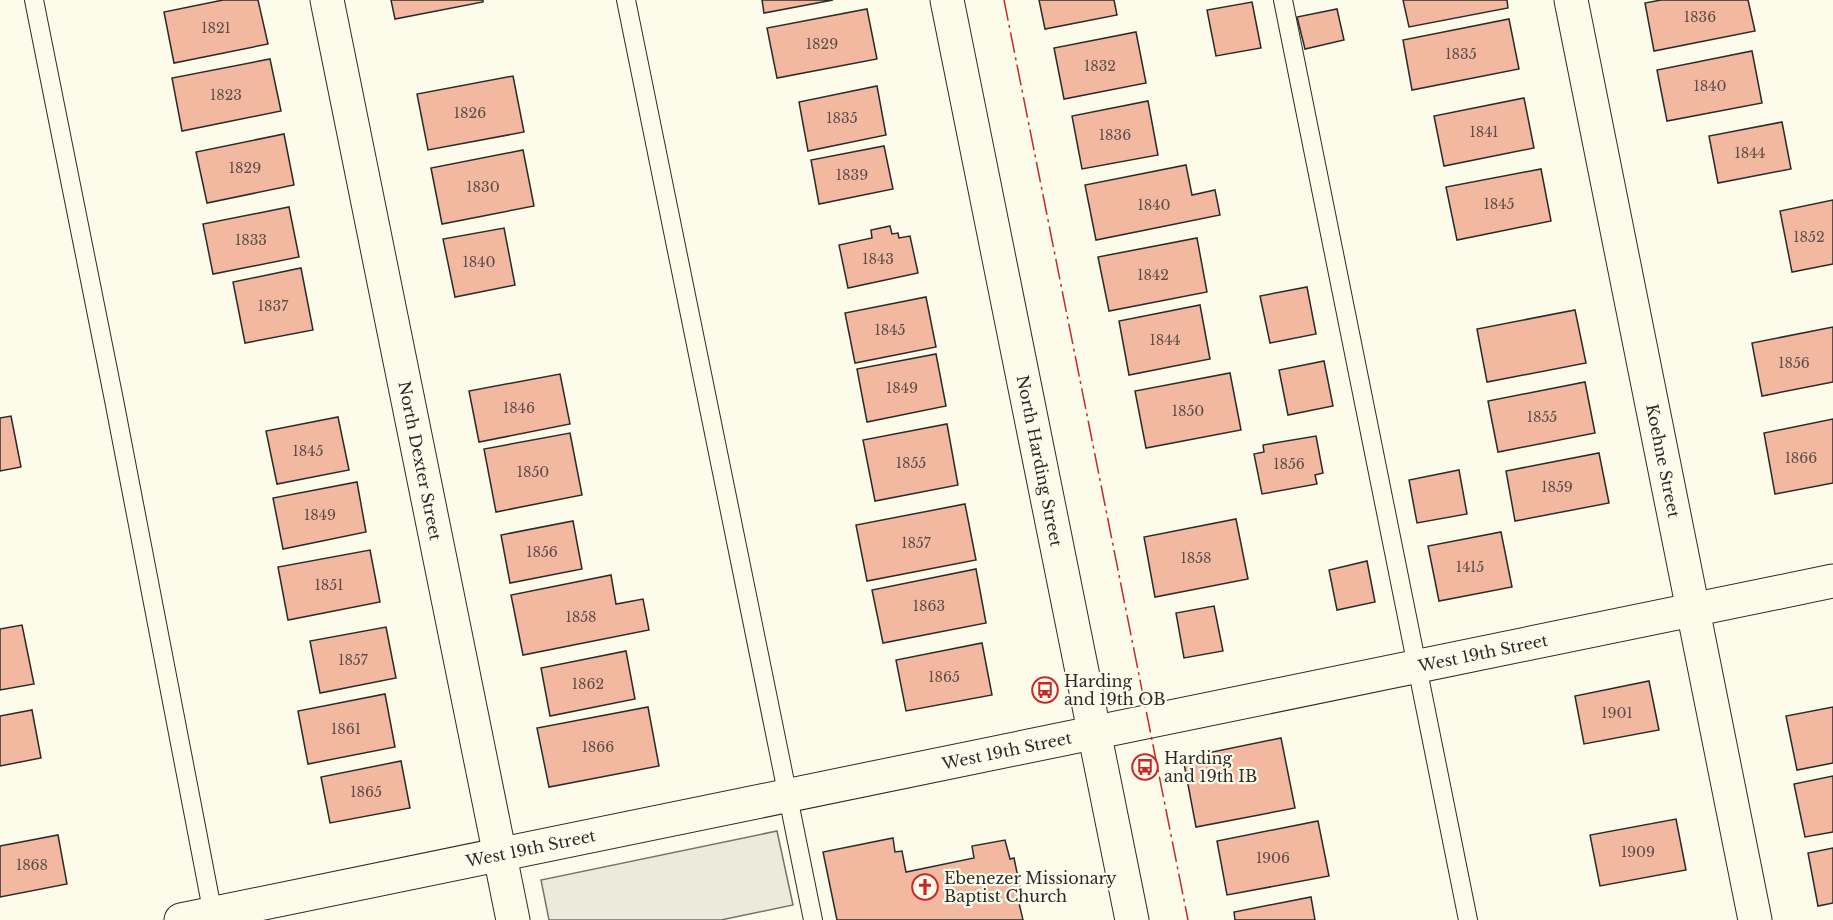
<svg xmlns="http://www.w3.org/2000/svg" width="1833" height="920" font-family="'Libre Baskerville',serif">
<style>
.parking{fill:#eceadb;stroke:#74746e;stroke-width:1.5}
.building{fill:#f2b8a0;stroke:#2b2b2b;stroke-width:1.5}
.lines{fill:none;stroke-linecap:round;stroke-linejoin:round}
.lane-casing{stroke:#2b2b2b;stroke-width:20}
.street-casing{stroke:#2b2b2b;stroke-width:35}
.secondary-casing{stroke:#2b2b2b;stroke-width:35}
.lane{stroke:#fdfbea;stroke-width:18}
.street{stroke:#fdfbea;stroke-width:33}
.secondary{stroke:#fdfbea;stroke-width:33}
.power{stroke:#c62828;stroke-width:1.5;stroke-dasharray:21 4.5 3 4.5;stroke-linecap:butt}
.labels{text-anchor:middle;stroke-width:4.5;stroke-linejoin:round;paint-order:stroke}
.number-label{font-size:14px;fill:#5d4e48}
.street-label{font-size:16px;fill:#2b2b2b;stroke:#fdfbea}
.poi-label{font-size:16px;fill:#2b2b2b;stroke:#fdfbea;text-anchor:start}
</style>
<rect width="100%" height="100%" fill="#fdfbea"/>
<!-- parking -->
<path class="parking" d="M 777,831 L 793,905 L 721,920 L 549,920 L 541,880 Z"/>
<!-- building -->
<g class="building">
<path d="M 223,0 L 258,0 L 268,44 L 174,63 L 164,12 Z"/>
<path d="M 391,0 L 483,0 L 483,2 L 395,19 Z"/>
<path d="M 762,0 L 833,0 L 764,13 Z"/>
<path d="M 1039,0 L 1114,0 L 1117,15 L 1045,29 Z"/>
<path d="M 1403,0 L 1507,0 L 1508,8 L 1409,27 Z"/>
<path d="M 1661,0 L 1748,0 L 1755,31 L 1654,51 L 1645,3 Z"/>
<path d="M 1252,2 L 1261,48 L 1216,56 L 1207,10 Z"/>
<path d="M 867,9 L 877,59 L 777,78 L 767,28 Z"/>
<path d="M 1337,9 L 1344,40 L 1305,49 L 1297,17 Z"/>
<path d="M 1509,19 L 1519,69 L 1412,90 L 1403,40 Z"/>
<path d="M 1136,32 L 1146,83 L 1064,99 L 1054,48 Z"/>
<path d="M 1752,51 L 1762,103 L 1667,121 L 1657,70 Z"/>
<path d="M 270,59 L 281,111 L 182,131 L 172,78 Z"/>
<path d="M 513,76 L 524,132 L 428,150 L 417,94 Z"/>
<path d="M 877,86 L 886,135 L 808,151 L 799,102 Z"/>
<path d="M 1524,98 L 1534,148 L 1444,166 L 1434,116 Z"/>
<path d="M 1148,101 L 1158,155 L 1082,169 L 1072,116 Z"/>
<path d="M 1782,122 L 1791,169 L 1718,183 L 1709,136 Z"/>
<path d="M 284,134 L 294,185 L 207,203 L 196,152 Z"/>
<path d="M 884,146 L 893,189 L 819,204 L 811,160 Z"/>
<path d="M 523,150 L 534,206 L 442,224 L 431,168 Z"/>
<path d="M 1186,165 L 1192,195 L 1215,190 L 1220,215 L 1096,240 L 1085,185 Z"/>
<path d="M 1541,169 L 1551,221 L 1457,240 L 1446,187 Z"/>
<path d="M 1833,200 L 1833,264 L 1792,272 L 1780,211 Z"/>
<path d="M 289,207 L 299,257 L 213,274 L 203,224 Z"/>
<path d="M 890,226 L 892,234 L 898,233 L 899,238 L 910,236 L 918,273 L 848,288 L 839,245 L 872,238 L 871,230 Z"/>
<path d="M 504,228 L 515,285 L 455,297 L 443,239 Z"/>
<path d="M 1197,238 L 1207,292 L 1109,311 L 1098,257 Z"/>
<path d="M 301,268 L 313,330 L 245,343 L 233,282 Z"/>
<path d="M 1307,287 L 1316,334 L 1270,343 L 1260,296 Z"/>
<path d="M 926,297 L 936,347 L 855,363 L 845,313 Z"/>
<path d="M 1200,305 L 1210,359 L 1129,375 L 1119,321 Z"/>
<path d="M 1575,310 L 1586,363 L 1487,382 L 1477,329 Z"/>
<path d="M 1833,327 L 1833,382 L 1762,396 L 1752,343 Z"/>
<path d="M 936,354 L 946,406 L 867,422 L 857,369 Z"/>
<path d="M 1324,361 L 1333,406 L 1288,415 L 1279,370 Z"/>
<path d="M 1230,373 L 1241,430 L 1146,448 L 1135,391 Z"/>
<path d="M 560,374 L 570,424 L 479,442 L 469,391 Z"/>
<path d="M 1585,382 L 1595,433 L 1498,452 L 1488,401 Z"/>
<path d="M 11,416 L 21,467 L 0,471 L 0,418 Z"/>
<path d="M 338,417 L 349,470 L 277,484 L 266,431 Z"/>
<path d="M 1833,419 L 1833,483 L 1775,494 L 1764,433 Z"/>
<path d="M 947,424 L 958,485 L 875,501 L 863,440 Z"/>
<path d="M 570,433 L 582,495 L 496,512 L 484,449 Z"/>
<path d="M 1316,436 L 1323,473 L 1315,475 L 1317,484 L 1262,494 L 1254,454 L 1264,452 L 1263,445 Z"/>
<path d="M 1599,453 L 1609,503 L 1515,521 L 1506,471 Z"/>
<path d="M 1459,470 L 1467,514 L 1417,523 L 1409,480 Z"/>
<path d="M 357,482 L 366,532 L 283,549 L 273,498 Z"/>
<path d="M 965,504 L 976,560 L 867,581 L 856,525 Z"/>
<path d="M 1236,519 L 1248,579 L 1155,597 L 1144,537 Z"/>
<path d="M 573,521 L 582,569 L 510,583 L 501,535 Z"/>
<path d="M 1501,532 L 1512,587 L 1439,601 L 1428,546 Z"/>
<path d="M 370,550 L 380,602 L 288,620 L 278,567 Z"/>
<path d="M 1367,561 L 1375,602 L 1337,610 L 1329,570 Z"/>
<path d="M 976,569 L 986,623 L 883,643 L 872,590 Z"/>
<path d="M 611,575 L 616,604 L 643,599 L 649,630 L 523,655 L 511,595 Z"/>
<path d="M 1214,606 L 1223,651 L 1184,658 L 1176,613 Z"/>
<path d="M 22,625 L 34,684 L 0,690 L 0,629 Z"/>
<path d="M 386,627 L 396,678 L 320,693 L 310,641 Z"/>
<path d="M 982,643 L 992,695 L 906,711 L 896,660 Z"/>
<path d="M 626,651 L 635,699 L 550,716 L 541,668 Z"/>
<path d="M 1649,681 L 1659,730 L 1584,744 L 1575,696 Z"/>
<path d="M 385,694 L 395,747 L 308,764 L 298,711 Z"/>
<path d="M 648,707 L 659,766 L 549,787 L 537,728 Z"/>
<path d="M 1833,707 L 1833,763 L 1797,770 L 1786,716 Z"/>
<path d="M 32,710 L 41,758 L 0,766 L 0,716 Z"/>
<path d="M 1281,738 L 1295,808 L 1196,827 L 1183,758 Z"/>
<path d="M 401,761 L 410,808 L 330,823 L 321,777 Z"/>
<path d="M 1833,776 L 1833,832 L 1805,837 L 1794,784 Z"/>
<path d="M 1676,819 L 1686,870 L 1600,886 L 1590,835 Z"/>
<path d="M 1318,821 L 1329,876 L 1227,895 L 1217,841 Z"/>
<path d="M 58,835 L 67,884 L 0,897 L 0,846 Z"/>
<path d="M 893,838 L 895,852 L 902,851 L 906,872 L 974,858 L 972,846 L 1005,840 L 1010,859 L 1014,858 L 1023,902 L 1019,903 L 1023,920 L 837,920 L 823,852 Z"/>
<path d="M 1833,848 L 1833,903 L 1818,906 L 1808,853 Z"/>
<path d="M 1311,897 L 1315,920 L 1235,920 L 1234,912 Z"/>
</g>
<g class="lines">
<!-- lane casing -->
<g class="lane-casing">
<g id="lane">
<path d="M 34,0 L 114,400 L 214,920"/>
<path d="M 626,0 L 813,920"/>
<path d="M 1283,0 L 1468,920"/>
</g>
</g>
<!-- street casing -->
<g class="street-casing">
<g id="street">
<path id="s1" d="M 327,0 L 513,920"/>
<path id="s2" d="M 1571,0 L 1755,920"/>
<path id="s3" d="M 181,920 L 1833,581"/>
</g>
</g>
<!-- secondary casing -->
<g class="secondary-casing">
<g id="secondary">
<path id="s4" d="M 947,0 L 1132,920"/>
</g>
</g>
<!-- lane -->
<use href="#lane" class="lane"/>
<!-- street -->
<use href="#street" class="street"/>
<!-- secondary -->
<use href="#secondary" class="secondary"/>
<!-- power -->
<path class="power" d="M 1004,0 L 1188,920"/>
</g>
<!-- icons -->
<defs>
<g id="bus-ring" transform="scale(1.35)"><circle r="9.5" fill="#fdfbea" stroke="#c62828" stroke-width="1.5"/><path d="M-5-6H5V4H4V6H2V4H-2V6H-4V4H-5ZM-3.5-4V0h7V-4ZM-3.5 1.2v1.5H-2V1.2ZM2 1.2v1.5H3.5V1.2Z" fill="#c62828"/></g>
<g id="church-ring" transform="scale(1.35)"><circle r="9.5" fill="#fdfbea" stroke="#c62828" stroke-width="1.5"/><path d="M-1.2-6h2.4v3.5h3.3v2.4h-3.3V6h-2.4V-.1h-3.3v-2.4h3.3Z" fill="#c62828"/></g>
</defs>
<g fill-rule="evenodd">
<use href="#bus-ring" x="1045" y="690"/>
<use href="#bus-ring" x="1145" y="767"/>
<use href="#church-ring" x="925" y="887"/>
</g>
<g class="labels">
<!-- number labels -->
<g class="number-label">
<text x="1700" y="22">1836</text>
<text x="216" y="33">1821</text>
<text x="822" y="49">1829</text>
<text x="1461" y="59">1835</text>
<text x="1100" y="71">1832</text>
<text x="1710" y="91">1840</text>
<text x="226" y="100">1823</text>
<text x="470" y="118">1826</text>
<text x="842" y="123">1835</text>
<text x="1484" y="137">1841</text>
<text x="1115" y="140">1836</text>
<text x="1750" y="158">1844</text>
<text x="245" y="173">1829</text>
<text x="852" y="180">1839</text>
<text x="483" y="192">1830</text>
<text x="1499" y="209">1845</text>
<text x="1154" y="210">1840</text>
<text x="1809" y="242">1852</text>
<text x="251" y="245">1833</text>
<text x="878" y="264">1843</text>
<text x="479" y="267">1840</text>
<text x="1153" y="280">1842</text>
<text x="273" y="311">1837</text>
<text x="890" y="335">1845</text>
<text x="1165" y="345">1844</text>
<text x="1794" y="368">1856</text>
<text x="902" y="393">1849</text>
<text x="519" y="413">1846</text>
<text x="1188" y="416">1850</text>
<text x="1542" y="422">1855</text>
<text x="308" y="456">1845</text>
<text x="1801" y="463">1866</text>
<text x="911" y="468">1855</text>
<text x="1289" y="469">1856</text>
<text x="533" y="477">1850</text>
<text x="1557" y="492">1859</text>
<text x="320" y="520">1849</text>
<text x="916" y="548">1857</text>
<text x="542" y="557">1856</text>
<text x="1196" y="563">1858</text>
<text x="1470" y="572">1415</text>
<text x="329" y="590">1851</text>
<text x="929" y="611">1863</text>
<text x="581" y="622">1858</text>
<text x="353" y="665">1857</text>
<text x="944" y="682">1865</text>
<text x="588" y="689">1862</text>
<text x="1617" y="718">1901</text>
<text x="346" y="734">1861</text>
<text x="598" y="752">1866</text>
<text x="366" y="797">1865</text>
<text x="1638" y="857">1909</text>
<text x="1273" y="863">1906</text>
<text x="32" y="870">1868</text>
</g>
<!-- street labels -->
<g class="street-label">
<text dy="6" stroke="none"><textPath href="#s1" startOffset="470">North Dexter Street</textPath></text>
<text dy="6" stroke="none"><textPath href="#s4" startOffset="470">North Harding Street</textPath></text>
<text dy="6" stroke="none"><textPath href="#s2" startOffset="470">Koehne Street</textPath></text>
<text dy="6" stroke="none"><textPath href="#s3" startOffset="1329">West 19th Street</textPath></text>
<text dy="6" stroke="none"><textPath href="#s3" startOffset="843">West 19th Street</textPath></text>
<text dy="6" stroke="none"><textPath href="#s3" startOffset="357">West 19th Street</textPath></text>
</g>
<!-- poi labels -->
<g class="poi-label">
<text x="1064" y="687">Harding<tspan x="1064" dy="18">and 19th OB</tspan></text>
<text x="1164" y="764">Harding<tspan x="1164" dy="18">and 19th IB</tspan></text>
<text x="944" y="884">Ebenezer Missionary<tspan x="944" dy="18">Baptist Church</tspan></text>
</g>
</g>
</svg>
